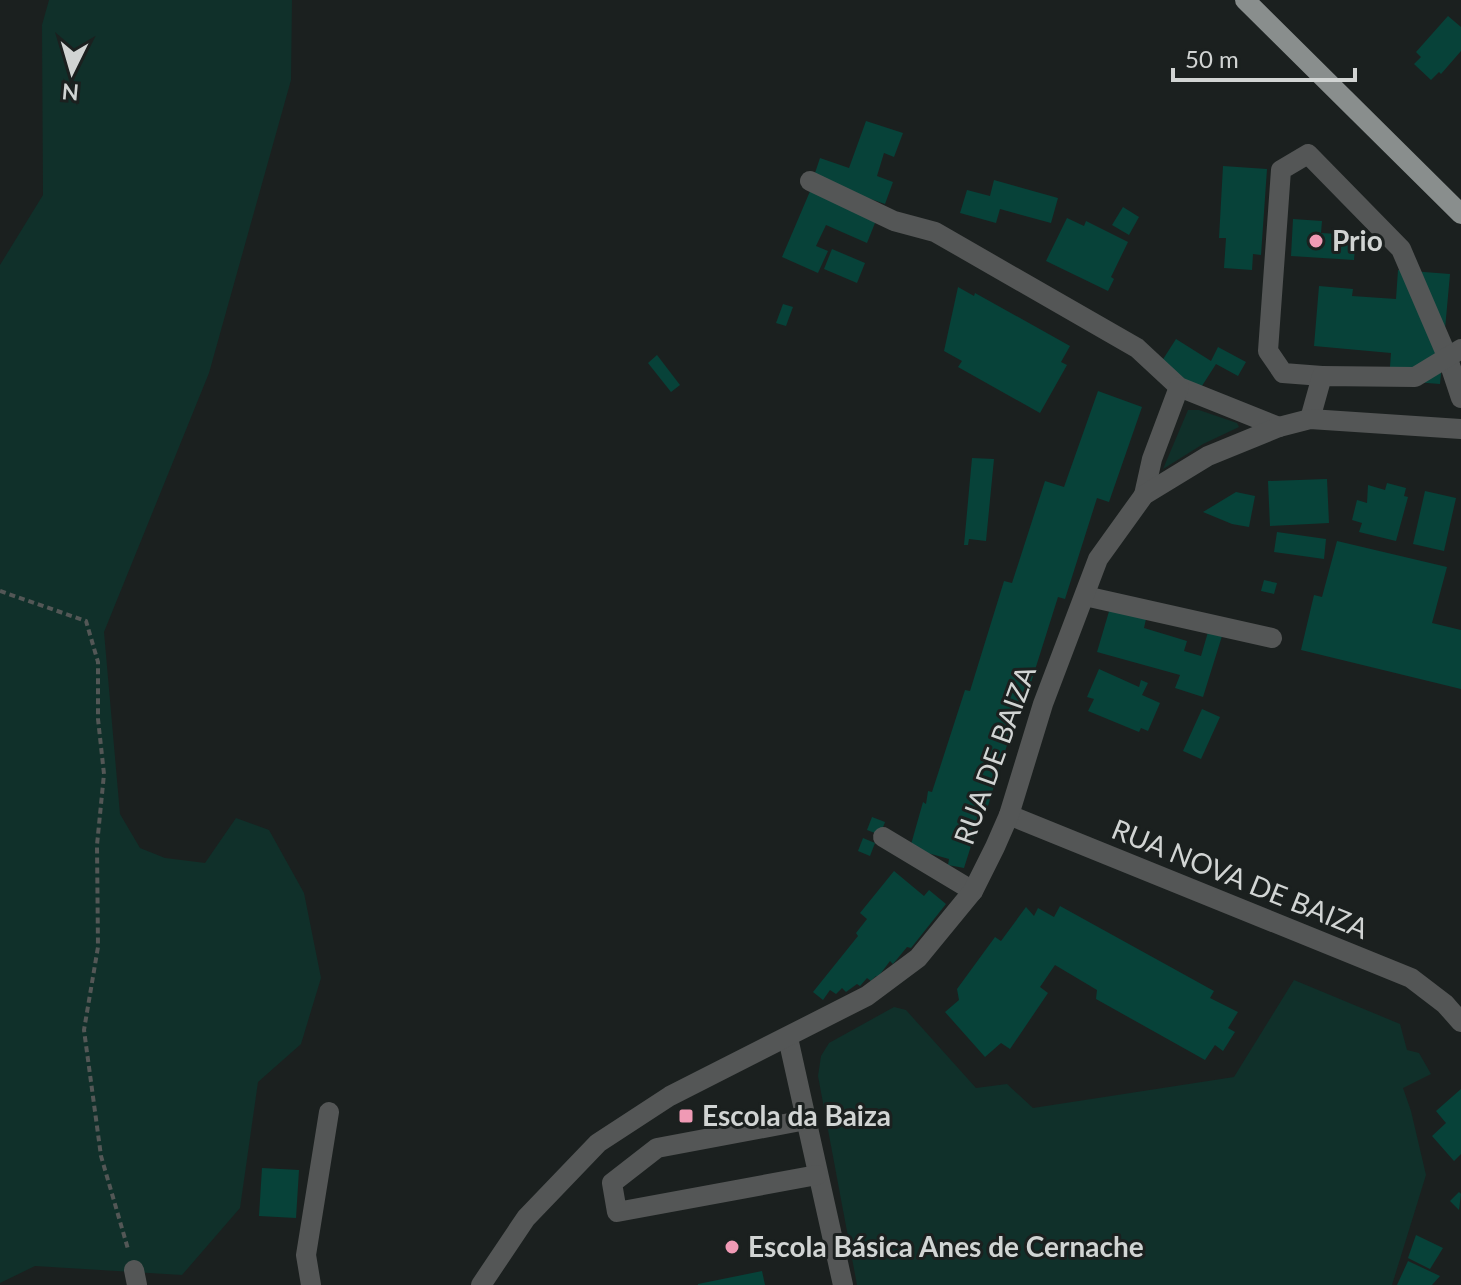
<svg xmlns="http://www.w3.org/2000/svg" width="1461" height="1285" font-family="Lato,sans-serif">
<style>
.green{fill:#10302a}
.building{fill:#074239}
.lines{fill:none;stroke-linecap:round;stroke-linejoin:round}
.path{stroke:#535756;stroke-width:4;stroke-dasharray:6 4;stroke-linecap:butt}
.minor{stroke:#545656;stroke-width:20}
.major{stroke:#898e8d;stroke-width:20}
.poi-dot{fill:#f09ab5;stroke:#1b201f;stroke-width:3}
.labels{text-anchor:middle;stroke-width:6;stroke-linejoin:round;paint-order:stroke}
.poi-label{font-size:28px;font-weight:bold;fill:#d1d4d3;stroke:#1b201f;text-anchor:start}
.street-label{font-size:28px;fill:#d1d4d3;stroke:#1b201f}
</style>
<rect width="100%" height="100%" fill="#1b201f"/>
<!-- green -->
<g class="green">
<path d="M 49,0 L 292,0 L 291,80 L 209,373 L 104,632 L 120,814 L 140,848 L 165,858 L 205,863 L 236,818 L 269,830 L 304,893 L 321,978 L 301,1044 L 258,1082 L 240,1208 L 182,1275 L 35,1266 L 0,1283 L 0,265 L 43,195 L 42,25 Z"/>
<path d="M 1188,410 L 1199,410 L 1237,423 L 1239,427 L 1203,444 L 1163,469 Z"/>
<path d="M 1294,980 L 1400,1024 L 1407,1050 L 1419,1053 L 1431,1074 L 1403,1088 L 1411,1111 L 1426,1175 L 1392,1285 L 857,1285 L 818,1076 L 821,1056 L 829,1043 L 894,1007 L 906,1010 L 976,1088 L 1007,1084 L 1033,1108 L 1234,1077 Z"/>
</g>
<!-- building -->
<g class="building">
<path d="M 1448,16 L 1461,27 L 1461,51 L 1441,74 L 1439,72 L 1431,80 L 1414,64 L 1421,57 L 1416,52 Z"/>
<path d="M 866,121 L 903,133 L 894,157 L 884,153 L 877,176 L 893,182 L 885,204 L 813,179 L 820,158 L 849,168 Z"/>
<path d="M 1223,166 L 1267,169 L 1261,255 L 1253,254 L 1252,270 L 1224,268 L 1226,238 L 1219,238 Z"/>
<path d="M 994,180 L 1058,198 L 1051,223 L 1000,209 L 996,223 L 960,213 L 967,190 L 990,196 Z"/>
<path d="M 811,189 L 877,218 L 867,243 L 826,225 L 816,246 L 828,251 L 818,273 L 782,257 Z"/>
<path d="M 1123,207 L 1139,217 L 1129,235 L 1112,225 Z"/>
<path d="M 1067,218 L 1084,226 L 1086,221 L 1128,242 L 1111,277 L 1114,279 L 1108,291 L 1046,261 Z"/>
<path d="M 1293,219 L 1322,221 L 1321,233 L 1356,235 L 1354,260 L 1291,256 Z"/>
<path d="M 832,249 L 865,263 L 857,283 L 824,269 Z"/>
<path d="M 1398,270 L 1450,274 L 1440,384 L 1389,380 L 1391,353 L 1314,346 L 1319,286 L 1353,289 L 1352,296 L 1396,299 Z"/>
<path d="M 958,287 L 974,296 L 975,293 L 1070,346 L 1061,362 L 1067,365 L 1040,413 L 958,367 L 962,361 L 944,351 Z"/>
<path d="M 783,304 L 793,307 L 786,326 L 776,323 Z"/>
<path d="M 1176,339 L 1211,361 L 1218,347 L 1246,362 L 1238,376 L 1216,364 L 1200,389 L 1160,364 Z"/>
<path d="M 657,355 L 680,385 L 671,392 L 648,363 Z"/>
<path d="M 1098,391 L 1142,407 L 1109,502 L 1097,498 L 1065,599 L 1058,597 L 1023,708 L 1019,707 L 987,809 L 983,808 L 964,868 L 948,865 L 949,859 L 910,848 L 923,802 L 926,804 L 928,791 L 932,792 L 965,690 L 970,691 L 1004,581 L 1012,583 L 1045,481 L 1064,487 Z"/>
<path d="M 972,458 L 994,459 L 986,541 L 969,539 L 968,545 L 964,545 Z"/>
<path d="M 1327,479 L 1329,523 L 1270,526 L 1268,481 Z"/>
<path d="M 1387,483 L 1406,488 L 1404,496 L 1408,497 L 1396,541 L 1359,532 L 1362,523 L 1352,520 L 1357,500 L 1367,503 L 1368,485 L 1385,490 Z"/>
<path d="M 1425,491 L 1456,498 L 1444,551 L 1413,544 Z"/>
<path d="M 1236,492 L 1255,496 L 1249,527 L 1232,524 L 1203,512 Z"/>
<path d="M 1277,532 L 1326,539 L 1324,559 L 1274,552 Z"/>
<path d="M 1337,541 L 1447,567 L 1432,623 L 1461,630 L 1461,689 L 1301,650 L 1314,595 L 1322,597 Z"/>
<path d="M 1264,580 L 1277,583 L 1274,594 L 1261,591 Z"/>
<path d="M 1110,608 L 1146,619 L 1144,628 L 1187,641 L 1184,651 L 1201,656 L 1208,632 L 1222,636 L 1203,697 L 1175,688 L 1180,675 L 1097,652 Z"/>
<path d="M 1099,669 L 1139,687 L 1141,680 L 1148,683 L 1142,695 L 1160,703 L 1148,731 L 1141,728 L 1139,732 L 1088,711 L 1094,699 L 1087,697 Z"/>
<path d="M 1202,709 L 1220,717 L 1201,759 L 1183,751 Z"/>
<path d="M 872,817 L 885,822 L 880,835 L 867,830 Z"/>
<path d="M 863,838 L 875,843 L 870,856 L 858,851 Z"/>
<path d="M 894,871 L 924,896 L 929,890 L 946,904 L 911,948 L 907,947 L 893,964 L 890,961 L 878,977 L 876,976 L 871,981 L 867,978 L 860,986 L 857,984 L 846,992 L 842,988 L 836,994 L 830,990 L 823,1000 L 813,992 L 858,936 L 856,933 L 867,919 L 860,913 Z"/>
<path d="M 1060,906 L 1214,991 L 1210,998 L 1238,1012 L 1228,1028 L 1235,1032 L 1223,1051 L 1215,1045 L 1205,1060 L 1096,999 L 1097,990 L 1055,965 L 1040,987 L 1048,993 L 1010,1049 L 1001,1043 L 985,1057 L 945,1012 L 959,1000 L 957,989 L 995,937 L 1001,941 L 1026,907 L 1034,916 L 1038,908 L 1054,917 Z"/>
<path d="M 1461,1089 L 1461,1154 L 1454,1161 L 1432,1136 L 1446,1123 L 1436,1111 Z"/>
<path d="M 262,1168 L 299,1170 L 296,1218 L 259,1216 Z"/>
<path d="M 1459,1192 L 1461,1194 L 1459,1210 L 1450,1201 Z"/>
<path d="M 1416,1235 L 1443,1248 L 1430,1269 L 1408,1258 Z"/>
<path d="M 1408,1261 L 1440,1276 L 1432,1285 L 1397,1285 Z"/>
<path d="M 762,1271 L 765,1285 L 698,1285 L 698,1284 Z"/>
</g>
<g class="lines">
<!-- path -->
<path class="path" d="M 0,591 L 86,621 L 98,662 L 98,719 L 104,774 L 97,845 L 98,947 L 84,1030 L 101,1156 L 128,1249"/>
<!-- minor -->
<g class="minor">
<path d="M 810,181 L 894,221 L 935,232 L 1137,348 L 1179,387 L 1279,427"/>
<path d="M 1322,376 L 1283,373 L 1268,351 L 1281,170 L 1308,154 L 1401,249 L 1447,356 L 1461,398"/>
<path d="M 1310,419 L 1322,376 L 1415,377 L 1461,349"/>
<path d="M 1144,495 L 1152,459 L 1179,387"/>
<path d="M 1085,596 L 1272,638"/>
<path d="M 1009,815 L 1411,978 L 1445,1004 L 1461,1022"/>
<path d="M 883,837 L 973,891"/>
<path d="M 788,1038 L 843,1285"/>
<path d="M 806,1120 L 657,1148 L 612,1183 L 617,1212 L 817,1175"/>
<path d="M 134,1270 L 137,1285"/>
<path d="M 311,1285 L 306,1255 L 329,1112"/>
<path d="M 481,1285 L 526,1218 L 598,1143 L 670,1096 L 867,996 L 918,958 L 973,891 L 995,847 L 1009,815 L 1043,704 L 1098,559 L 1144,495 L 1208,456 L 1279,427 L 1310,419 L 1461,429"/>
</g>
<!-- major -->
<path class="major" d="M 1245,0 L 1461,214"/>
</g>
<!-- markers -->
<g class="poi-dot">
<circle cx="1316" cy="241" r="8"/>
<rect x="678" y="1108" width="16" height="16" rx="4"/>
<circle cx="732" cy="1247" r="8"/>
</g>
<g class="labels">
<!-- poi labels -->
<g class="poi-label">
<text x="1332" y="251">Prio</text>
<text x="702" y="1126">Escola da Baiza</text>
<text x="748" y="1257">Escola Básica Anes de Cernache</text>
</g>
<!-- street labels -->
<g class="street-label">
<text transform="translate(995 755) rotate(-70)" y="10">RUA DE BAIZA</text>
<text transform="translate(1240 879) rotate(22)" y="10">RUA NOVA DE BAIZA</text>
</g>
</g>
<!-- north arrow -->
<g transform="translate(72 72) rotate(185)" stroke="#1b201f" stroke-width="6" paint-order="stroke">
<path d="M0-6L14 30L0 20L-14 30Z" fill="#d1d4d3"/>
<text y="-12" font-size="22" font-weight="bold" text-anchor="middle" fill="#d1d4d3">N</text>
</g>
<!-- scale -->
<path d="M1173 68v12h182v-12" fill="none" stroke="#d1d4d3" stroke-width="4"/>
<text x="1185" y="68" font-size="24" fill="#d1d4d3" stroke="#1b201f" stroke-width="6" paint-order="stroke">50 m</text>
</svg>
